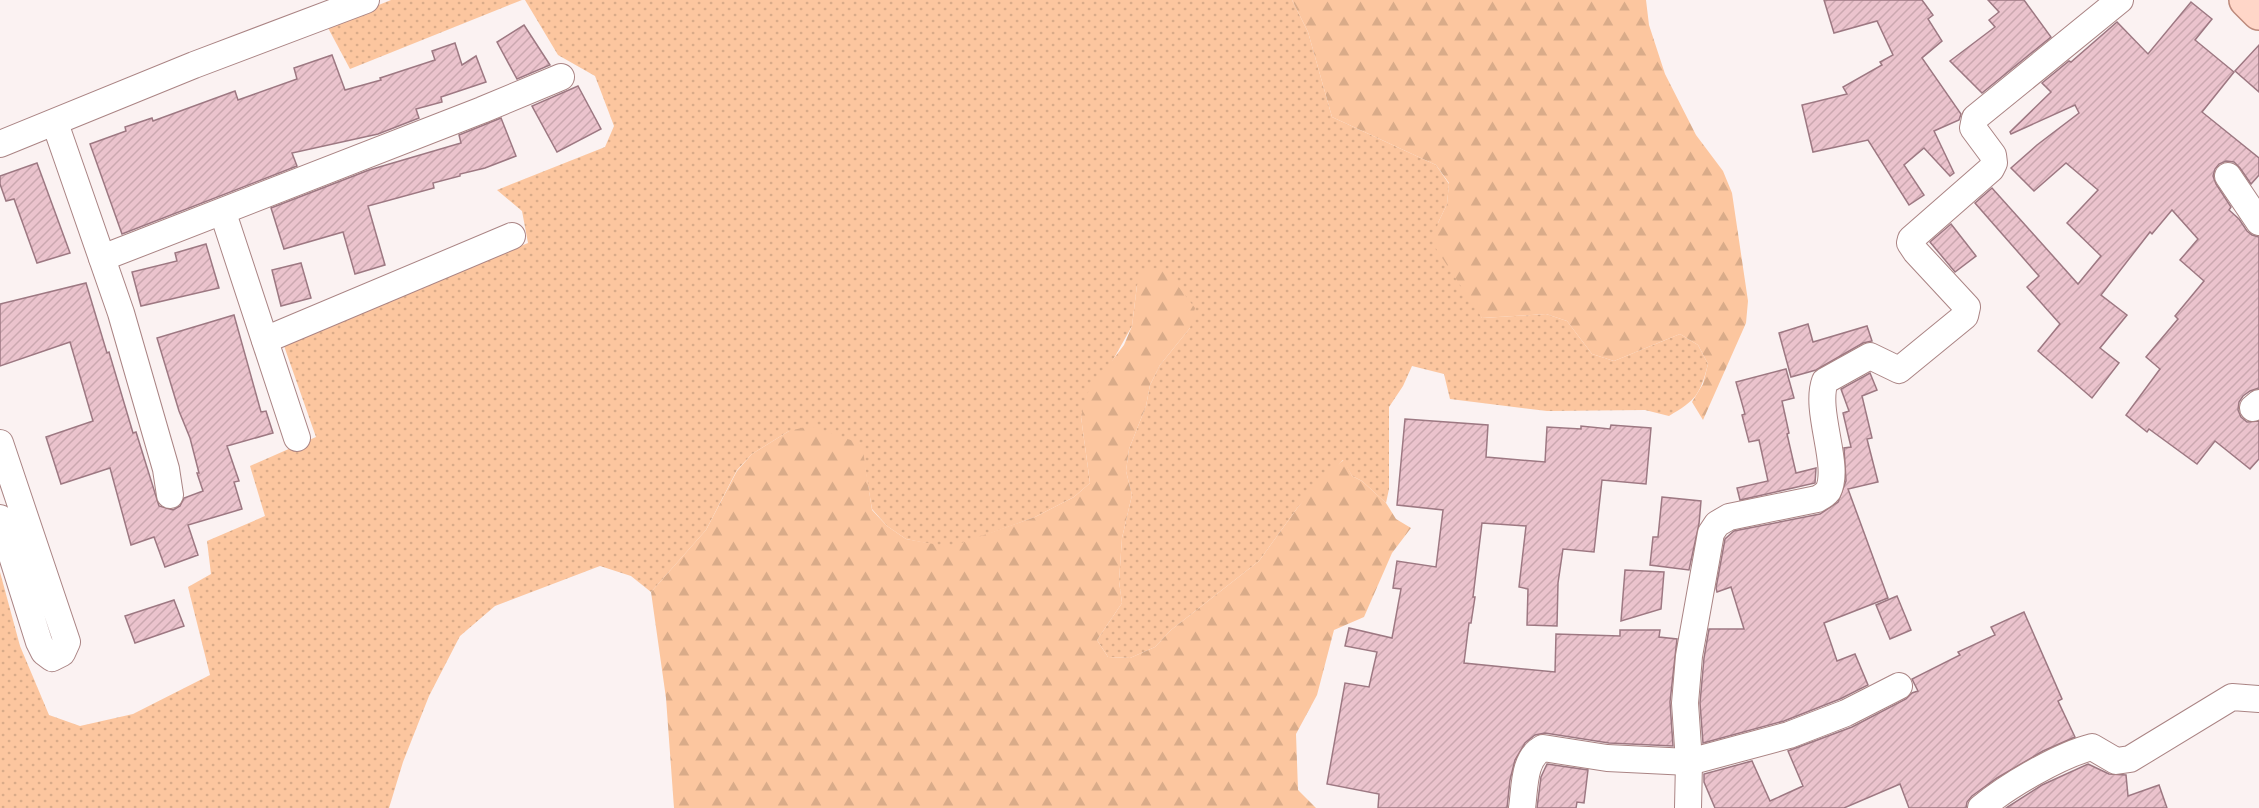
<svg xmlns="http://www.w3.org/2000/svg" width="2259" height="808" font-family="'DM Sans',sans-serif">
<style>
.grass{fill:url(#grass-dots)}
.forest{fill:url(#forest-firs)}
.building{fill:url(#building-hatch);stroke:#9d7882;stroke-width:1.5}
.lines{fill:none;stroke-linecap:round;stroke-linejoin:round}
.street-casing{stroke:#aa8484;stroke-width:28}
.primary-casing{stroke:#bd8a7c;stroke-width:36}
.street{stroke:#fff;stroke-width:26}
.primary{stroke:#ffd6c8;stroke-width:33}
</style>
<defs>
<pattern id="grass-dots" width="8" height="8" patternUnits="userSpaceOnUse" patternTransform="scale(1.5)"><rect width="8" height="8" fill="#fcc69f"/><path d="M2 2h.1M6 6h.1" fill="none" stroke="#d9ab89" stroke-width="1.8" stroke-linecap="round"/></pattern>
<pattern id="forest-firs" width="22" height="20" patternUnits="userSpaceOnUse" patternTransform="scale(1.5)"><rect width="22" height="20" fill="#fcc69f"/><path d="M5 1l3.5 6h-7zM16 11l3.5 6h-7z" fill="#d9ab89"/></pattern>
<pattern id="building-hatch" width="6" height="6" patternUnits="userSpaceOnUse" patternTransform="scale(1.5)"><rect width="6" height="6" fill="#ebc3cd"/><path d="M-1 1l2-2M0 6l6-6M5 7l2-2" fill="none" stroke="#cba8b0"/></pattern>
</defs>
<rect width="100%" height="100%" fill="#fbf2f2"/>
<!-- grass -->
<g class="grass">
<path d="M 391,0 L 522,0 L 350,69 L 327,26 Z"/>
<path d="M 525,0 L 1292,0 L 1308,32 L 1332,117 L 1436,165 L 1449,184 L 1447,204 L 1438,223 L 1482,318 L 1546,314 L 1567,321 L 1592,354 L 1614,361 L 1680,334 L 1698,345 L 1708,364 C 1700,395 1696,400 1669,416 L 1645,410 L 1547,411 L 1450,399 L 1444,374 L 1412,366 L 1403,386 L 1389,407 L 1389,489 L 1386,503 L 1362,481 L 1352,476 L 1343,460 L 1298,507 L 1259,561 L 1171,630 L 1155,647 L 1130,658 L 1108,657 L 1097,640 L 1122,603 L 1119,581 L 1122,538 L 1132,495 L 1126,471 L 1129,449 L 1146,406 L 1150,385 L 1160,365 L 1190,328 L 1137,285 L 1132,326 L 1081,417 L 1090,483 L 1074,497 L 1035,517 L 950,548 L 906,539 L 887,526 L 872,509 L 861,444 L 789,431 L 752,454 L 737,470 L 706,530 L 651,592 L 631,576 L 600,566 L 495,606 L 460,636 L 429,696 L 403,762 L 389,808 L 0,808 L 0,572 L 20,646 L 49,715 L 80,726 L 133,714 L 210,675 L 188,587 L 211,574 L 207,541 L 265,516 L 250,466 L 316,437 L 283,343 L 528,243 L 522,211 L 497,190 L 605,147 L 614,126 L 595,76 L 558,55 Z"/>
</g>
<!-- forest -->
<g class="forest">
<path d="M 1292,0 L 1646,0 L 1649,25 L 1665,74 L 1696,135 L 1723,171 L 1732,193 L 1748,301 L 1746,323 L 1703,420 L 1692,402 L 1703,384 L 1708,364 L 1698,345 L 1680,334 L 1614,361 L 1592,354 L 1567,321 L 1546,314 L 1482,318 L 1433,244 L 1438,223 L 1447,204 L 1449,183 L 1436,165 L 1332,117 L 1308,32 Z"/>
<path d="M 1147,266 L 1167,272 L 1195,308 L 1190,328 L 1160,365 L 1150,385 L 1146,406 L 1129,449 L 1126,471 L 1132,495 L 1122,538 L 1119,581 L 1122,603 L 1097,640 L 1108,657 L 1130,658 L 1155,647 L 1171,630 L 1259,561 L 1298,507 L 1326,473 L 1344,460 L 1352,476 L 1362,481 L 1386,503 L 1396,519 L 1411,528 L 1392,553 L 1364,617 L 1334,630 L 1317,695 L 1296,734 L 1298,790 L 1316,808 L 674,808 L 666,698 L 651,592 L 706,530 L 737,471 L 752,454 L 789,431 L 810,426 L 862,444 L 872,510 L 887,526 L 906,539 L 950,547 L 1035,517 L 1074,497 L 1090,483 L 1081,417 L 1086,395 L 1124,345 L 1132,326 L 1137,285 Z"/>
</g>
<!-- building -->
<g class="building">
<path d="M 1824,0 L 1922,0 L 1933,15 L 1928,19 L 1942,41 L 1922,58 L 1961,114 L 1959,120 L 1934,131 L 1954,173 L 1950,176 L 1924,148 L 1904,165 L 1924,195 L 1909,205 L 1868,140 L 1813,152 L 1802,105 L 1847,94 L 1843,87 L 1882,65 L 1880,62 L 1893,55 L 1877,21 L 1834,33 Z"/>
<path d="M 1988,0 L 2024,0 L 2051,37 L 1982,93 L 1950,61 L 1995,27 L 1989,20 L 1999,12 Z"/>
<path d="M 2191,2 L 2212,19 L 2195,40 L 2234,72 L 2202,112 L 2259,158 L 2259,175 L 2251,184 L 2240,168 L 2234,162 L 2226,161 L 2219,164 L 2215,169 L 2213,176 L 2216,184 L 2231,207 L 2229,210 L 2239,219 L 2247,231 L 2252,235 L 2259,237 L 2259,388 L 2250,391 L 2243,396 L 2239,402 L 2238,410 L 2241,417 L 2247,422 L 2259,421 L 2259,459 L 2250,469 L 2215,441 L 2197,464 L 2149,429 L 2147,432 L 2126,415 L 2160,369 L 2146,357 L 2178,319 L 2175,316 L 2204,281 L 2180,260 L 2198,239 L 2172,210 L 2152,234 L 2150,232 L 2101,295 L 2127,315 L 2100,348 L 2119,363 L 2092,398 L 2038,351 L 2060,324 L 2027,287 L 2039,276 L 1975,203 L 1992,188 L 2078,284 L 2101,256 L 2067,223 L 2098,190 L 2066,163 L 2034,191 L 2011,168 L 2037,145 L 2079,113 L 2075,105 L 2011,134 L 2010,132 L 2051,92 L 2042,83 L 2069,61 L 2071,62 L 2117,22 L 2148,54 Z"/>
<path d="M 524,25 L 550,65 L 517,79 L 497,42 Z"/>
<path d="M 455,43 L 462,65 L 476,56 L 486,82 L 441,97 L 442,102 L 416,109 L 419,118 L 378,134 L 292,153 L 297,166 L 122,234 L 90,144 L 126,131 L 125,127 L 152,118 L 153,121 L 235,91 L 238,100 L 297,79 L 294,68 L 332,55 L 345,90 L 381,80 L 380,78 L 435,60 L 432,51 Z"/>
<path d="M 2259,45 L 2259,92 L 2235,71 Z"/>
<path d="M 578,86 L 601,129 L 557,152 L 532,106 Z"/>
<path d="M 501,118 L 516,156 L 485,168 L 460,174 L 460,176 L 433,183 L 434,188 L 368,206 L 385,265 L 355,274 L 343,232 L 284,249 L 271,208 L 369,170 L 461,143 L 459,135 Z"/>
<path d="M 37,163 L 70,253 L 37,263 L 14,199 L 6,201 L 0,184 L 0,176 Z"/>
<path d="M 1951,224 L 1976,256 L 1955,272 L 1930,242 Z"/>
<path d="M 206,244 L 219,288 L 141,306 L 132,272 L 177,261 L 175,253 Z"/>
<path d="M 301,263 L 311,298 L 281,306 L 272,270 Z"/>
<path d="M 86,283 L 107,353 L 109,352 L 133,433 L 136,432 L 159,506 L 173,510 L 180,506 L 184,498 L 203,491 L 197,473 L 199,473 L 190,438 L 179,411 L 157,338 L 234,315 L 261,412 L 266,411 L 273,433 L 227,446 L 239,481 L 234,482 L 242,509 L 188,525 L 198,555 L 165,567 L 154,537 L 131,545 L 110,468 L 61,484 L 46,437 L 93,421 L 70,342 L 0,366 L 0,304 Z"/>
<path d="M 1808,324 L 1813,342 L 1867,326 L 1872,341 L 1863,343 L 1816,370 L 1791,377 L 1779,333 Z"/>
<path d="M 1786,369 L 1794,398 L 1782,401 L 1789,433 L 1787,434 L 1796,473 L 1816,468 L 1815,483 L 1740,500 L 1737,488 L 1768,481 L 1759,440 L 1749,442 L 1742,415 L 1745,414 L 1736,382 Z"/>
<path d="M 1870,373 L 1877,390 L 1862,396 L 1872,438 L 1867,439 L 1878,482 L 1848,489 L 1888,598 L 1824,623 L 1837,661 L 1855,654 L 1868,685 L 1840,699 L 1784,721 L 1703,743 L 1700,703 L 1704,658 L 1709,629 L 1744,629 L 1731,587 L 1717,592 L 1716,588 L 1725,539 L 1734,531 L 1820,514 L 1838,502 L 1846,481 L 1844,448 L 1851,447 L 1843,413 L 1849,411 L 1841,389 Z"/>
<path d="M 1405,419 L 1488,425 L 1486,457 L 1545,462 L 1547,427 L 1581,429 L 1581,426 L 1610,429 L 1611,425 L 1651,428 L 1646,484 L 1602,480 L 1594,552 L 1563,549 L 1558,583 L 1557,626 L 1527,625 L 1528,589 L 1519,587 L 1526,526 L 1482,523 L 1473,597 L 1475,597 L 1471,623 L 1469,623 L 1464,663 L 1555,672 L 1556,634 L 1620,636 L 1620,630 L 1660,630 L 1659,637 L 1677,639 L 1670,702 L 1673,746 L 1609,743 L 1545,733 L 1535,735 L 1525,743 L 1515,760 L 1510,780 L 1507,808 L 1378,808 L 1379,794 L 1327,784 L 1345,683 L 1369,687 L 1377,652 L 1345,646 L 1349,628 L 1392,638 L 1401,589 L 1393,588 L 1397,561 L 1436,567 L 1443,510 L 1397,505 Z"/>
<path d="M 1662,497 L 1701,501 L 1699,524 L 1689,570 L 1650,565 L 1653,537 L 1658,537 Z"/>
<path d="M 1625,570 L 1664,572 L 1661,609 L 1621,621 Z"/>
<path d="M 1897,596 L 1911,630 L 1890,639 L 1876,605 Z"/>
<path d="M 174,600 L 184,626 L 135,643 L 125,616 Z"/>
<path d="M 2024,612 L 2062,699 L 2058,701 L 2075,737 L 2043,751 L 1997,778 L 1972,796 L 1967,802 L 1966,808 L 1909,808 L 1900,784 L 1844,808 L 1715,808 L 1704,782 L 1704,774 L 1752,761 L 1770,801 L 1803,786 L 1788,751 L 1852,727 L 1906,699 L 1912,693 L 1918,691 L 1912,679 L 1960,655 L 1958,652 L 1995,635 L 1991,627 Z"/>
<path d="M 1547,764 L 1588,770 L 1584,803 L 1577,802 L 1576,808 L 1537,808 L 1541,777 Z"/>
<path d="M 2088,764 L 2109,774 L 2126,775 L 2128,796 L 2159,785 L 2167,808 L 2006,808 L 2042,785 Z"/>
</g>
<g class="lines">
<!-- street casing -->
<g class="street-casing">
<g id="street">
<path d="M 55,123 L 121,313 L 166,469 L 170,495"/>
<path d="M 0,144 L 194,65 L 366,0"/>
<path d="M 2228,176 L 2259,222"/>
<path d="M 223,213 L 297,438"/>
<path d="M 102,258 L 482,110 L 561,77"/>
<path d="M 265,340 L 512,236"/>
<path d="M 2253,408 L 2259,403"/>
<path d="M 0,443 L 67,642 L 62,653 L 52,658 L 44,652 L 39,642 L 0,518"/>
<path d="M 1522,808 C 1525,788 1523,758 1543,748 L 1607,758 L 1689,762 L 1789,735 L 1846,713 L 1899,686"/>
<path d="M 1688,808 L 1689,762 L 1685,703 L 1689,656 L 1711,533 L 1717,524 L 1729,517 L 1817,499 C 1821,497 1825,495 1828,491 C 1841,466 1814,411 1825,381 L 1870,356 L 1899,370 L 1965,316 L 1967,307 L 1916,252 L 1910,243 L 1911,239 L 1991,169 L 1994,163 L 1993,155 L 1973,128 L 1975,118 L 2120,0"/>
<path d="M 1981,808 C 2007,786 2060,755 2092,747 L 2116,761 L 2130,759 L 2232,697 L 2259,699"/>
</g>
</g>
<!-- primary casing -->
<g class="primary-casing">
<path id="primary" d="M 2246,0 L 2259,13"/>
</g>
<!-- street -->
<use href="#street" class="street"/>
<!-- primary -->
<use href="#primary" class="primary"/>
</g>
</svg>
